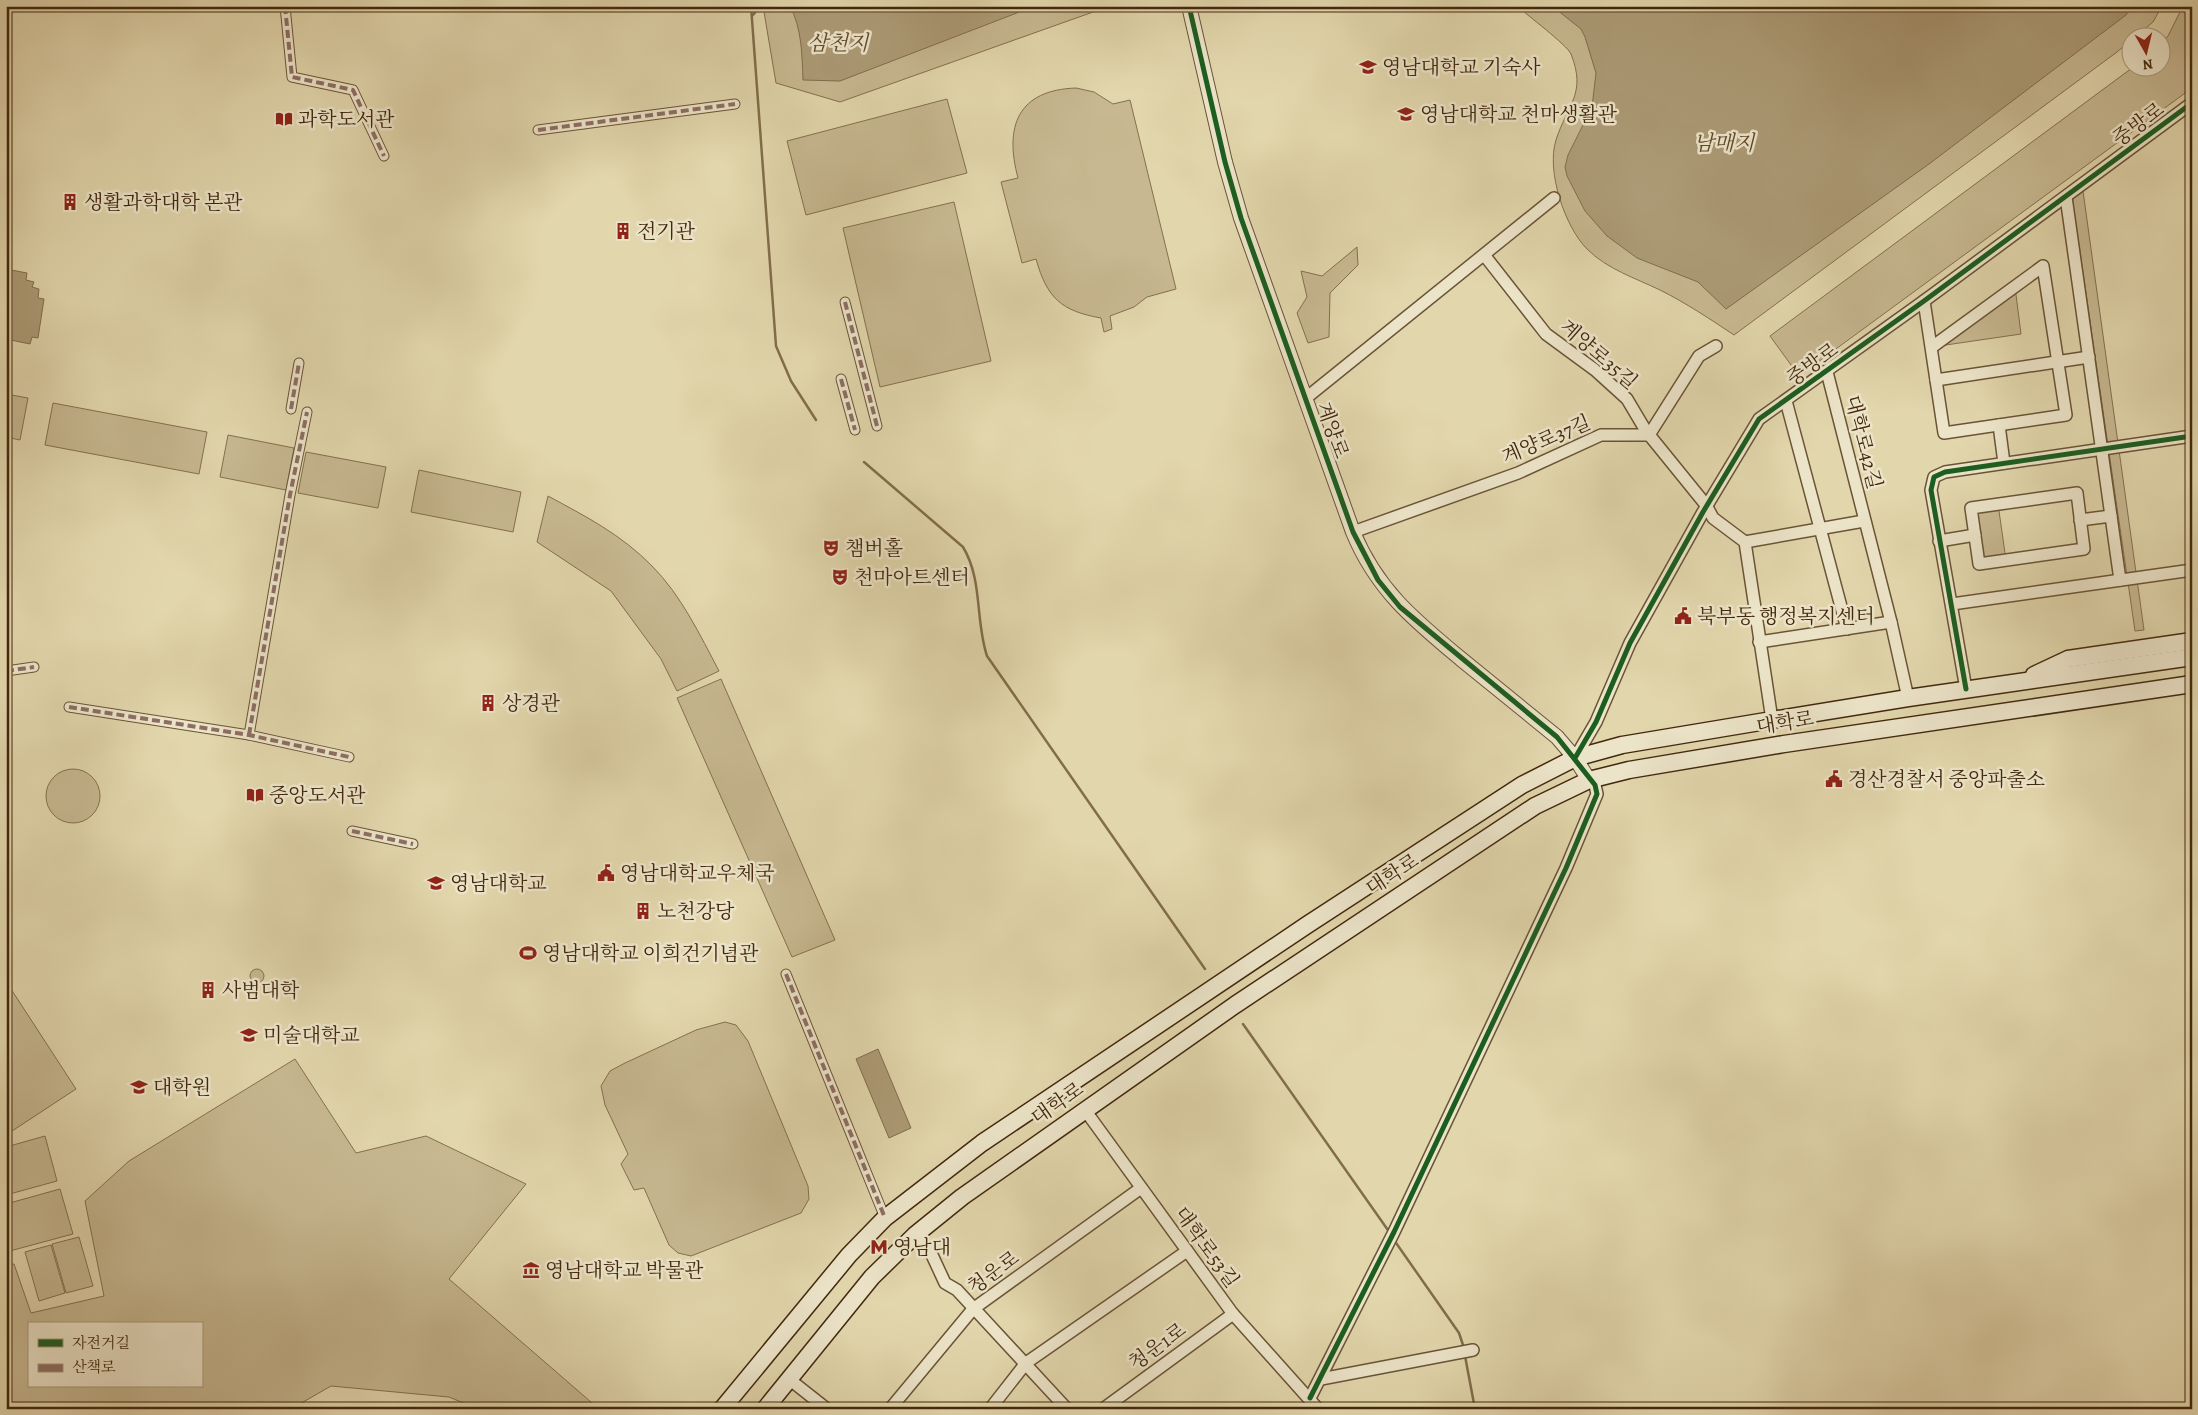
<svg xmlns="http://www.w3.org/2000/svg" width="2198" height="1415" font-family="Alegreya,'Noto Serif KR',serif">
<style>
.green{fill:#c7b891;stroke:#84704f;fill-rule:evenodd}
.water{fill:#ac9b76;stroke:#826d4c}
.lines{fill:none;stroke-linecap:round;stroke-linejoin:round}
.stream{stroke:#826d4c;stroke-width:2.5}
.pedestrian-casing{stroke:#6a5435;stroke-width:11}
.minor-casing{stroke:#6a5435;stroke-width:14}
.tertiary-casing{stroke:#6a5435;stroke-width:16}
.secondary-casing{stroke:#42280d;stroke-width:19}
.pedestrian{stroke:#ece4c9;stroke-width:9}
.minor{stroke:#ece4c9;stroke-width:11}
.tertiary{stroke:#ece4c9;stroke-width:14}
.secondary{stroke:#ece4c9;stroke-width:16}
.quiet{stroke:#8d6e63;stroke-width:4;stroke-dasharray:8 4;stroke-linecap:butt}
.cycleway-casing{stroke:#ece4c9;stroke-width:8}
.cycleway{stroke:#1b5e20;stroke-width:5}
.labels{text-anchor:middle;stroke-width:5;stroke-linejoin:round;paint-order:stroke}
.poi-label{font-size:20px;fill:#42280d;stroke:#ece4c9;text-anchor:start}
.street-label{font-size:20px;fill:#42280d;stroke:#ece4c9}
.water-label{font-size:21px;font-style:italic;fill:#624a2c;stroke:#ece4c9}
</style>
<rect width="100%" height="100%" fill="#e2d6ac"/>
<filter id="stains"><feTurbulence type="fractalNoise" baseFrequency=".004" numOctaves="4"/><feColorMatrix values="0 0 0 0 .2 0 0 0 0 .09 0 0 0 0 .02 0 0 0 .5 -.17"/></filter>
<radialGradient id="worn" r=".72"><stop offset=".6" stop-color="#630" stop-opacity="0"/><stop offset="1" stop-color="#630" stop-opacity=".3"/></radialGradient>
<!-- green -->
<g class="green">
<path d="M 763,6 L 1110,6 L 840,102 L 776,83 Z"/>
<path d="M 1517,6 L 2162,6 L 2153,22 L 2135,37 L 2130,38 L 2130,41 L 2117,52 L 1734,335 C 1710,319 1686,303 1660,290 C 1635,278 1607,269 1587,249 C 1565,227 1546,171 1556,140 C 1567,105 1587,94 1571,54 C 1567,45 1527,15 1517,6 Z"/>
<path d="M 2183,6 L 2192,6 L 2192,88 L 1799,376 L 1770,336 L 2132,68 L 2160,68 L 2161,44 L 2168,36 Z"/>
<path d="M 1076,88 L 1094,92 L 1113,104 L 1130,100 L 1176,289 L 1147,297 L 1134,307 L 1110,316 L 1112,329 L 1104,332 L 1101,318 C 1061,311 1047,298 1036,259 L 1022,263 L 1001,182 L 1018,178 C 1004,126 1018,90 1076,88 Z"/>
<path d="M 947,99 L 967,173 L 806,215 L 787,141 Z"/>
<path d="M 2082,184 L 2144,630 L 2135,631 L 2073,204 L 2072,192 Z"/>
<path d="M 954,202 L 991,361 L 880,387 L 843,228 Z"/>
<path d="M 1357,247 L 1358,265 L 1330,293 L 1329,337 L 1308,343 L 1297,313 L 1307,297 L 1301,271 L 1322,276 Z"/>
<path d="M 2015,287 L 2021,334 L 1932,347 Z"/>
<path d="M 6,394 L 28,398 L 20,440 L 6,437 Z"/>
<path d="M 53,403 L 207,432 L 199,474 L 45,445 Z"/>
<path d="M 228,435 L 294,448 L 286,490 L 220,477 Z"/>
<path d="M 306,452 L 386,467 L 378,508 L 298,493 Z"/>
<path d="M 419,470 L 521,492 L 513,532 L 411,512 Z"/>
<path d="M 548,496 C 585,516 622,535 652,566 C 681,595 700,635 719,671 L 677,691 L 661,659 L 611,591 L 537,542 Z"/>
<path d="M 1998,504 L 2006,560 L 1979,564 L 1971,508 Z"/>
<path d="M 721,679 L 835,940 L 792,957 L 677,698 Z"/>
<circle cx="73" cy="796" r="27"/>
<circle cx="257" cy="976" r="7"/>
<path d="M 11,989 L 76,1089 L 6,1135 L 6,992 Z"/>
<path d="M 725,1022 L 736,1025 L 748,1041 L 808,1186 L 809,1199 L 801,1213 L 691,1256 L 678,1253 L 669,1245 L 644,1188 L 634,1190 L 621,1164 L 628,1154 L 605,1105 L 601,1086 L 610,1071 L 625,1063 L 696,1030 Z"/>
<path d="M 295,1059 L 356,1153 L 426,1136 L 526,1184 L 449,1279 L 599,1409 L 478,1409 L 449,1397 L 331,1386 L 291,1409 L 6,1409 L 6,1265 L 14,1264 L 31,1313 L 104,1296 L 85,1201 L 129,1161 ZM 29,1324 L 201,1324 L 201,1386 L 29,1386 Z"/>
<path d="M 45,1136 L 57,1181 L 6,1195 L 6,1147 Z"/>
<path d="M 60,1189 L 73,1234 L 6,1252 L 6,1204 Z"/>
<path d="M 79,1237 L 93,1286 L 66,1293 L 52,1244 Z"/>
<path d="M 51,1245 L 65,1293 L 39,1301 L 25,1252 Z"/>
</g>
<!-- water -->
<g class="water">
<path d="M 790,6 L 1035,6 L 840,81 L 803,80 C 802,55 802,29 790,6 Z"/>
<path d="M 1552,6 L 2133,6 L 2126,15 L 1929,164 L 1726,309 L 1698,282 L 1637,258 L 1607,236 L 1585,211 L 1567,176 L 1565,167 L 1568,155 L 1592,107 L 1596,73 L 1585,37 L 1581,29 Z"/>
<path d="M 6,269 L 27,273 L 26,280 L 34,282 L 32,287 L 39,289 L 38,298 L 44,299 L 38,338 L 32,337 L 30,344 L 6,339 Z"/>
<path d="M 878,1049 L 911,1128 L 889,1138 L 856,1059 Z"/>
</g>
<g class="lines">
<!-- stream -->
<g class="stream">
<path d="M 751,6 L 776,346 L 791,381 L 816,420"/>
<path d="M 752,16 L 761,6"/>
<path d="M 864,462 L 963,547 C 983,580 975,620 987,656 L 1205,969"/>
<path d="M 1243,1024 L 1390,1233"/>
<path d="M 1394,1240 L 1459,1333 L 1464,1348"/>
<path d="M 1465,1356 L 1475,1409"/>
</g>
<!-- pedestrian casing -->
<g class="pedestrian-casing">
<g id="pedestrian">
<path d="M 285,6 L 292,77 L 353,90 L 384,156"/>
<path d="M 538,130 L 735,104"/>
<path d="M 845,302 L 877,426"/>
<path d="M 841,379 L 855,430"/>
<path d="M 291,409 L 299,363"/>
<path d="M 6,671 L 34,667"/>
<path d="M 69,707 L 249,735 L 349,757"/>
<path d="M 249,735 L 290,495 L 307,412"/>
<path d="M 352,831 L 413,844"/>
<path d="M 786,974 L 885,1218"/>
</g>
</g>
<!-- minor casing -->
<g class="minor-casing">
<g id="minor">
<path d="M 2066,197 L 2120,580"/>
<path d="M 1485,256 L 1546,334 L 1595,370 L 1627,399 L 1646,431 L 1706,505 L 1713,518 L 1745,542 L 1772,720"/>
<path d="M 1924,301 L 1944,433 L 2066,415 L 2043,266 L 1932,347"/>
<path d="M 1827,372 L 1891,622 L 1908,698"/>
<path d="M 1936,380 L 2089,357"/>
<path d="M 1306,398 L 1554,198"/>
<path d="M 1786,401 L 1847,629"/>
<path d="M 1999,425 L 2004,463"/>
<path d="M 2077,493 L 2084,549 L 1979,564 L 1971,508 Z"/>
<path d="M 2080,520 L 2111,516"/>
<path d="M 1353,532 L 1518,473 L 1601,435 L 1649,435 L 1699,356 L 1716,346"/>
<path d="M 1939,541 L 1975,535"/>
<path d="M 1745,542 L 1864,521"/>
<path d="M 1952,604 L 2192,570"/>
<path d="M 1759,642 L 1891,622"/>
<path d="M 1966,689 L 1931,490 L 1934,477 L 1945,472 L 2192,436"/>
<path d="M 1575,758 L 1596,722 L 1630,643 L 1703,512 L 1759,419 L 1924,301 L 2192,103"/>
<path d="M 1085,1110 L 1233,1314 L 1318,1409"/>
<path d="M 915,1235 L 932,1255 L 945,1283 L 957,1290 L 1067,1409"/>
<path d="M 789,1379 L 827,1409"/>
<path d="M 1321,1379 L 1473,1350"/>
<path d="M 1310,1398 L 1394,1232 L 1566,868 L 1597,794 L 1595,785 L 1589,780"/>
<path d="M 890,1409 L 973,1309 L 1141,1188"/>
<path d="M 990,1409 L 1026,1363 L 1187,1251"/>
<path d="M 1103,1409 L 1233,1314"/>
</g>
</g>
<!-- tertiary casing -->
<g class="tertiary-casing">
<path id="tertiary" d="M 1189,6 L 1225,162 L 1241,218 L 1353,532 C 1377,590 1414,620 1461,659 C 1493,685 1525,711 1557,737 L 1575,758 L 1589,780"/>
</g>
<!-- secondary casing -->
<g class="secondary-casing">
<g id="secondary">
<path d="M 2034,675 L 2068,659 L 2192,641"/>
<path d="M 722,1409 L 849,1255 L 885,1218 L 982,1143 L 1307,925 L 1522,785 L 1575,758 L 1622,745 L 1772,720 L 1908,698 L 2192,657"/>
<path d="M 765,1409 L 872,1277 L 915,1235 L 962,1197 L 1235,1005 L 1535,806 L 1589,780 L 1629,770 L 1784,744 L 2192,684"/>
</g>
</g>
<!-- pedestrian -->
<use href="#pedestrian" class="pedestrian"/>
<!-- minor -->
<use href="#minor" class="minor"/>
<!-- tertiary -->
<use href="#tertiary" class="tertiary"/>
<!-- secondary -->
<use href="#secondary" class="secondary"/>
<!-- quiet -->
<g class="quiet">
<path d="M 285,6 L 292,77 L 353,90 L 384,156"/>
<path d="M 538,130 L 735,104"/>
<path d="M 845,302 L 877,426"/>
<path d="M 841,379 L 855,430"/>
<path d="M 291,409 L 299,363"/>
<path d="M 6,671 L 34,667"/>
<path d="M 69,707 L 249,735 L 349,757"/>
<path d="M 249,735 L 290,495 L 307,412"/>
<path d="M 352,831 L 413,844"/>
<path d="M 786,974 L 885,1218"/>
</g>
<!-- cycleway casing -->
<g class="cycleway-casing">
<g id="cycleway">
<path d="M 1189,6 L 1225,162 L 1241,218 L 1353,532 L 1378,580 L 1400,607 L 1557,737 L 1595,785 L 1597,794 L 1566,868 L 1394,1232 L 1310,1398"/>
<path d="M 1966,689 L 1931,490 L 1934,477 L 1945,472 L 2192,436"/>
<path d="M 1575,758 L 1596,722 L 1630,643 L 1703,512 L 1759,419 L 1924,301 L 2192,103"/>
</g>
</g>
<!-- cycleway -->
<use href="#cycleway" class="cycleway"/>
</g>
<!-- icons -->
<defs>
<g id="university-bare" transform="scale(1.35)"><path d="M0-5L7-2L0 1L-7-2ZM-4 1L0 2.5L4 1V4Q0 6-4 4Z" fill="#8f2418" stroke="#ece4c9" stroke-width="2.5" paint-order="stroke"/></g>
<g id="library-bare" transform="scale(1.35)"><path d="M-6-4Q-3-5.5-.7-3.5V5Q-3 3-6 4ZM6-4Q3-5.5 .7-3.5V5Q3 3 6 4Z" fill="#8f2418" stroke="#ece4c9" stroke-width="2.5" paint-order="stroke"/></g>
<g id="building-bare" transform="scale(1.35)"><path d="M-4-6H4V6H1V3H-1V6H-4ZM-2.5-4.3h1.7v1.8h-1.7ZM.8-4.3h1.7v1.8H.8ZM-2.5-1h1.7V.8h-1.7ZM.8-1h1.7V.8H.8Z" fill="#8f2418" stroke="#ece4c9" stroke-width="2.5" paint-order="stroke"/></g>
<g id="theatre-bare" transform="scale(1.35)"><path d="M-5-5.5Q0-4 5-5.5V0Q5 5 0 6Q-5 5-5 0ZM-3.3-2.5H-1v1.5H-3.3ZM1-2.5H3.3v1.5H1ZM-2.8 1Q0 5.5 2.8 1Z" fill="#8f2418" stroke="#ece4c9" stroke-width="2.5" paint-order="stroke"/></g>
<g id="civic-bare" transform="scale(1.35)"><path d="M-.6-6.5H3V-4.5H.6V-3L4-1V1h2V6H-6V1h2V-1L-.6-3ZM-1.2 2.5V6h2.4V2.5Z" fill="#8f2418" stroke="#ece4c9" stroke-width="2.5" paint-order="stroke"/></g>
<g id="stadium-bare" transform="scale(1.35)"><path d="M0-5a6.5 5 0 1 0 0 10a6.5 5 0 1 0 0-10ZM-3.5-1.8h7v3.6h-7Z" fill="#8f2418" stroke="#ece4c9" stroke-width="2.5" paint-order="stroke"/></g>
<g id="metro-bare" transform="scale(1.35)"><path d="M-5.5 5V-5H-3L0 0L3-5H5.5V5H3V-.5L0 4L-3-.5V5Z" fill="#8f2418" stroke="#ece4c9" stroke-width="2.5" paint-order="stroke"/></g>
<g id="museum-bare" transform="scale(1.35)"><path d="M0-6L6-3V-2H-6V-3ZM-5-1h2V3h-2ZM-1-1h2V3h-2ZM3-1h2V3H3ZM-6 4H6V6H-6Z" fill="#8f2418" stroke="#ece4c9" stroke-width="2.5" paint-order="stroke"/></g>
</defs>
<g fill-rule="evenodd">
<use href="#university-bare" x="1368" y="67"/>
<use href="#university-bare" x="1406" y="114"/>
<use href="#library-bare" x="284" y="119"/>
<use href="#building-bare" x="70" y="202"/>
<use href="#building-bare" x="623" y="231"/>
<use href="#theatre-bare" x="831" y="548"/>
<use href="#theatre-bare" x="840" y="577"/>
<use href="#civic-bare" x="1683" y="616"/>
<use href="#building-bare" x="488" y="703"/>
<use href="#civic-bare" x="1834" y="779"/>
<use href="#library-bare" x="255" y="795"/>
<use href="#civic-bare" x="606" y="873"/>
<use href="#university-bare" x="436" y="883"/>
<use href="#building-bare" x="643" y="911"/>
<use href="#stadium-bare" x="528" y="953"/>
<use href="#building-bare" x="208" y="990"/>
<use href="#university-bare" x="249" y="1035"/>
<use href="#university-bare" x="139" y="1087"/>
<use href="#metro-bare" x="879" y="1247"/>
<use href="#museum-bare" x="531" y="1270"/>
</g>
<g class="labels">
<!-- poi labels -->
<g class="poi-label">
<text x="1382" y="74">영남대학교 기숙사</text>
<text x="1420" y="121">영남대학교 천마생활관</text>
<text x="298" y="126">과학도서관</text>
<text x="84" y="209">생활과학대학 본관</text>
<text x="637" y="238">전기관</text>
<text x="845" y="555">챔버홀</text>
<text x="854" y="584">천마아트센터</text>
<text x="1697" y="623">북부동 행정복지센터</text>
<text x="502" y="710">상경관</text>
<text x="1848" y="786">경산경찰서 중앙파출소</text>
<text x="269" y="802">중앙도서관</text>
<text x="620" y="880">영남대학교우체국</text>
<text x="450" y="890">영남대학교</text>
<text x="657" y="918">노천강당</text>
<text x="542" y="960">영남대학교 이희건기념관</text>
<text x="222" y="997">사범대학</text>
<text x="263" y="1042">미술대학교</text>
<text x="153" y="1094">대학원</text>
<text x="893" y="1254">영남대</text>
<text x="545" y="1277">영남대학교 박물관</text>
</g>
<!-- street labels -->
<g class="street-label">
<text transform="translate(2138 124) rotate(-37)" y="7">중방로</text>
<text transform="translate(1599 354) rotate(41)" y="7">계양로35길</text>
<text transform="translate(1812 364) rotate(-36)" y="7">중방로</text>
<text transform="translate(1333 430) rotate(70)" y="7">계양로</text>
<text transform="translate(1546 439) rotate(-23)" y="7">계양로37길</text>
<text transform="translate(1864 442) rotate(76)" y="7">대학로42길</text>
<text transform="translate(1785 722) rotate(-9)" y="7">대학로</text>
<text transform="translate(1392 874) rotate(-33)" y="7">대학로</text>
<text transform="translate(1057 1103) rotate(-35)" y="7">대학로</text>
<text transform="translate(1207 1247) rotate(54)" y="7">대학로53길</text>
<text transform="translate(993 1272) rotate(-36)" y="7">청운로</text>
<text transform="translate(1157 1346) rotate(-36)" y="7">청운1로</text>
</g>
<!-- water labels -->
<g class="water-label">
<text x="838" y="50">삼천지</text>
<text x="1724" y="150">남매지</text>
</g>
</g>
<!-- margin -->
<rect width="2198" height="1415" fill="none" stroke="#e2d6ac" stroke-width="25"/>
<rect x="8" y="8" width="2183" height="1400" fill="none" stroke="#42280d" stroke-width="2.5"/>
<rect x="12" y="12" width="2173" height="1390" fill="none" stroke="#42280d"/>
<!-- legend -->
<rect x="28" y="1322" width="175" height="65" fill="#ece4c9" stroke="#a8997e"/>
<rect x="38" y="1339" width="25" height="8" fill="#1b5e20" stroke="#a8997e"/>
<text x="72" y="1348" font-size="15" fill="#42280d">자전거길</text>
<rect x="38" y="1364" width="25" height="8" fill="#8d6e63" stroke="#a8997e"/>
<text x="72" y="1372" font-size="15" fill="#42280d">산책로</text>
<!-- north arrow -->
<g transform="translate(2146 52) rotate(172)"><circle r="24" fill="#ece4c9" stroke="#a8997e"/>
<path d="M0-4L9 19L0 12L-9 19Z" fill="#8f2418"/>
<text y="-8" font-size="14" font-weight="bold" text-anchor="middle" fill="#42280d">N</text>
</g>
<rect width="100%" height="100%" filter="url(#stains)"/>
<rect width="100%" height="100%" fill="url(#worn)"/>
</svg>
